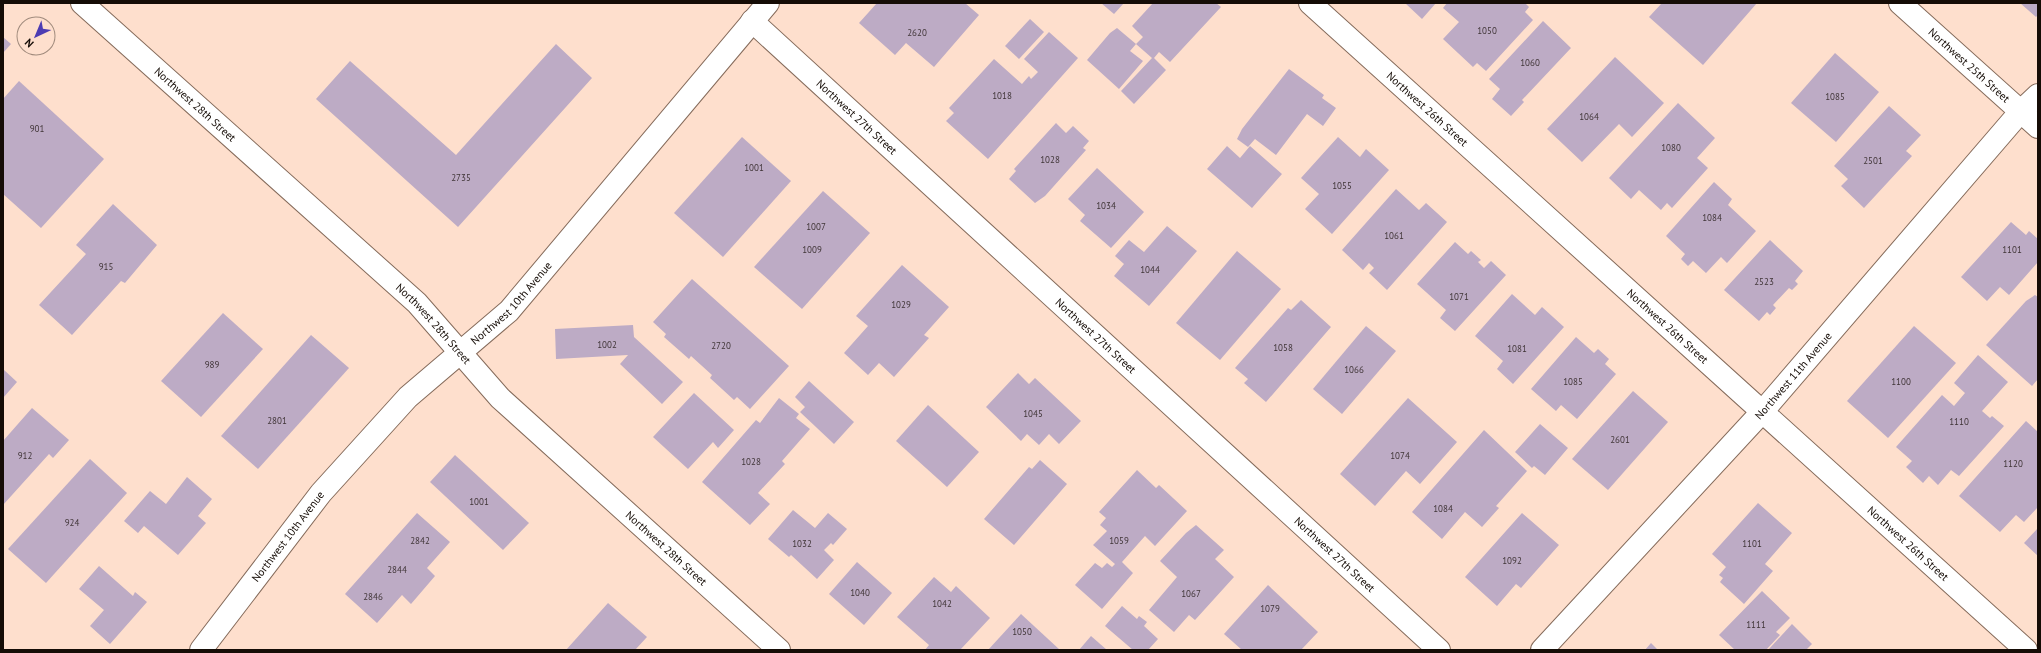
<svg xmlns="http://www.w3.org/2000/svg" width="2041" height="653" font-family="'PT Sans',sans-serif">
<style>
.building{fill:#bdabc5}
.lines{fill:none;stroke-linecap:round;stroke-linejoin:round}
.street-casing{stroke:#856b5b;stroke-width:24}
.secondary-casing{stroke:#856b5b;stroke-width:24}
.street{stroke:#fff;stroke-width:22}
.secondary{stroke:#fff;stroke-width:22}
.labels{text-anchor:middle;stroke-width:3.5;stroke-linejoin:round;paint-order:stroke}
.number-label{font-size:9px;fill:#3f3436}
.street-label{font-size:11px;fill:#150c06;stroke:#fedfcd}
</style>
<rect width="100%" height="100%" fill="#fedfcd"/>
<!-- building -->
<g class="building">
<path d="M 877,3 L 965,3 L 979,15 L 934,67 L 906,43 L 895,55 L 859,23 Z"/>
<path d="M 1101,3 L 1124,3 L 1114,14 Z"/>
<path d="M 1153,3 L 1216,3 L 1221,7 L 1170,62 L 1159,52 L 1154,58 L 1166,70 L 1134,104 L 1121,91 L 1152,58 L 1136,44 L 1143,37 L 1132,26 Z"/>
<path d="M 1405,3 L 1436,3 L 1422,19 Z"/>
<path d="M 1447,3 L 1525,3 L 1529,7 L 1525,12 L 1533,20 L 1486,71 L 1477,63 L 1473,67 L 1443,39 L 1459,22 L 1443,8 Z"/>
<path d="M 1662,3 L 1757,3 L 1703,65 L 1649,17 Z"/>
<path d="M 2020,3 L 2038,3 L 2038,15 L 2036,17 Z"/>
<path d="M 1030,19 L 1044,32 L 1019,59 L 1005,46 Z"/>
<path d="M 1543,21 L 1571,48 L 1522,100 L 1524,102 L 1511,116 L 1492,99 L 1500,89 L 1489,79 Z"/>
<path d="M 1117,28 L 1136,44 L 1130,51 L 1143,61 L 1119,89 L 1087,60 L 1110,33 Z"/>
<path d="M 1049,32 L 1078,58 L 988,159 L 946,121 L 954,113 L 949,108 L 994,59 L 1022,84 L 1029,76 L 1031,79 L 1038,72 L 1024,59 Z"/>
<path d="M 3,37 L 11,44 L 3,53 Z"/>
<path d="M 556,44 L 592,78 L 458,227 L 316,99 L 350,61 L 456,155 Z"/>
<path d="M 1835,53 L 1879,92 L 1836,142 L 1791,103 Z"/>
<path d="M 1615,57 L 1664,103 L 1632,137 L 1619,124 L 1582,162 L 1547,129 Z"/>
<path d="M 1289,69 L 1324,95 L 1322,98 L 1336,108 L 1323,126 L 1307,114 L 1276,155 L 1255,139 L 1248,147 L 1237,139 L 1242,129 Z"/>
<path d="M 19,81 L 104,159 L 41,228 L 3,194 L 3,99 Z"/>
<path d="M 1678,103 L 1715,138 L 1697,158 L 1708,168 L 1672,208 L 1667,203 L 1661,210 L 1639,190 L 1631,199 L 1609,178 Z"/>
<path d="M 1889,106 L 1921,135 L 1906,151 L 1912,156 L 1864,208 L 1841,186 L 1848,179 L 1834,166 Z"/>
<path d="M 1056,123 L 1066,133 L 1073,126 L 1089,141 L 1083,148 L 1086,150 L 1045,196 L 1035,203 L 1009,179 L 1016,171 L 1014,169 Z"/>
<path d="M 742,137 L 791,181 L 723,257 L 674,213 Z"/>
<path d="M 1338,137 L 1360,157 L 1366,149 L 1389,170 L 1332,234 L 1305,209 L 1319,194 L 1301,178 Z"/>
<path d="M 1227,146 L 1240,158 L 1250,146 L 1282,174 L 1252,208 L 1207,169 Z"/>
<path d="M 1097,168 L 1144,212 L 1111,248 L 1080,221 L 1085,215 L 1068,199 Z"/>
<path d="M 1714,182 L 1732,199 L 1728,205 L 1756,231 L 1727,263 L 1721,257 L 1706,273 L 1693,261 L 1688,266 L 1681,259 L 1685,254 L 1666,236 Z"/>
<path d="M 1396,189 L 1419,210 L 1426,203 L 1447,222 L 1387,290 L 1369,273 L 1374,268 L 1369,263 L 1363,270 L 1342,250 Z"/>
<path d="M 823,191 L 870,233 L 802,309 L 754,267 Z"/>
<path d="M 113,204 L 157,245 L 125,283 L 121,281 L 72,335 L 39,305 L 86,254 L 76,245 Z"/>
<path d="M 2011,222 L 2026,235 L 2029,231 L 2038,239 L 2038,262 L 2009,295 L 2000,287 L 1987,301 L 1961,277 Z"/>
<path d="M 1167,226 L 1197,251 L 1149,306 L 1114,276 L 1124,264 L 1115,256 L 1129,240 L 1144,252 Z"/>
<path d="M 1770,240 L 1803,271 L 1795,281 L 1798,284 L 1792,290 L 1789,288 L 1773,305 L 1776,308 L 1770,315 L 1767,312 L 1759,321 L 1724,290 Z"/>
<path d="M 1455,242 L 1468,254 L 1471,251 L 1481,260 L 1478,262 L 1484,268 L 1491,261 L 1506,275 L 1455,331 L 1440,318 L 1446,310 L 1417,284 Z"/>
<path d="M 1237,251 L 1281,289 L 1220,360 L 1176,323 Z"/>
<path d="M 902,265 L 949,307 L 924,335 L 929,338 L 894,377 L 879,363 L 868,375 L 844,353 L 868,326 L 856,316 Z"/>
<path d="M 692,279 L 789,366 L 750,409 L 737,397 L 734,400 L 710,378 L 712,375 L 691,356 L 689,359 L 664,337 L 666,334 L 653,322 Z"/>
<path d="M 1512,294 L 1535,315 L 1542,307 L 1564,327 L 1513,384 L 1497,369 L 1503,361 L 1475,336 Z"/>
<path d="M 2035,295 L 2038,297 L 2038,379 L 2032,386 L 1986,345 L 2026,301 Z"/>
<path d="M 1301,300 L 1331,327 L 1266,402 L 1244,383 L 1248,379 L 1235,368 L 1288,308 L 1291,310 Z"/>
<path d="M 223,313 L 263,349 L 201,417 L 161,381 Z"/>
<path d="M 633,325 L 634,337 L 683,382 L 662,404 L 620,364 L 628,355 L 556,359 L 555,329 Z"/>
<path d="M 1366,326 L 1396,351 L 1342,414 L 1313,389 Z"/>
<path d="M 1914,326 L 1956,363 L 1888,438 L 1847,401 Z"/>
<path d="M 311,335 L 349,368 L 258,469 L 221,436 Z"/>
<path d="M 1576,337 L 1594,353 L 1598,349 L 1609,359 L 1605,364 L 1616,374 L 1577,419 L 1561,405 L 1556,411 L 1531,389 Z"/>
<path d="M 1978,355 L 2008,382 L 1982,411 L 1990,418 L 1992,416 L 2004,426 L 1959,476 L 1951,470 L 1938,485 L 1929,476 L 1923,483 L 1906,467 L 1912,461 L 1896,447 L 1942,395 L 1954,406 L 1965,393 L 1954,383 Z"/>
<path d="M 3,369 L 17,382 L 3,398 Z"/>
<path d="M 1018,373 L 1029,384 L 1035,378 L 1081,421 L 1059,444 L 1049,434 L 1039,445 L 1027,434 L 1021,441 L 986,407 Z"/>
<path d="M 809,381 L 854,422 L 834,444 L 800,412 L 805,407 L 795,397 Z"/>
<path d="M 1633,391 L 1668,422 L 1608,490 L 1572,459 Z"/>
<path d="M 694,393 L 734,430 L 718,448 L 713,442 L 688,469 L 653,437 Z"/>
<path d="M 779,398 L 799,414 L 796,418 L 810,429 L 782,461 L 785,464 L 758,493 L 770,504 L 750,525 L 702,482 L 756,420 L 760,423 Z"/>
<path d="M 1408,398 L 1457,442 L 1420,484 L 1406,471 L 1375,506 L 1340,474 Z"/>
<path d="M 928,405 L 979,452 L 947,487 L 896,441 Z"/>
<path d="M 32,408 L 69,440 L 53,458 L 49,454 L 3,505 L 3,441 Z"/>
<path d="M 2026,421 L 2038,432 L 2038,507 L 2024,522 L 2016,515 L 2000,532 L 1959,496 Z"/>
<path d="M 1540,424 L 1568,448 L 1545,475 L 1534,466 L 1532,468 L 1515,452 Z"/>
<path d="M 1484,430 L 1527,471 L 1496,506 L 1499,508 L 1482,527 L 1465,512 L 1442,539 L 1412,512 Z"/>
<path d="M 455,455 L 529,523 L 503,550 L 430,482 Z"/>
<path d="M 90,459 L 127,493 L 46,583 L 8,549 Z"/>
<path d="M 1040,460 L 1067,484 L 1014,545 L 984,519 L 1029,467 L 1032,469 Z"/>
<path d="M 1137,470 L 1156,488 L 1159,485 L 1187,511 L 1155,546 L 1145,536 L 1122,562 L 1133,573 L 1102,609 L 1075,585 L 1095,563 L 1102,568 L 1107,563 L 1112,567 L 1115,564 L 1093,545 L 1107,531 L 1100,525 L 1106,518 L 1099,512 Z"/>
<path d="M 187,477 L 212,499 L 198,516 L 206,523 L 178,555 L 144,526 L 138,533 L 124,521 L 150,491 L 166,504 Z"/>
<path d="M 1758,503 L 1792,533 L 1765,564 L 1773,571 L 1744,604 L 1720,582 L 1723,578 L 1719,575 L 1726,567 L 1712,554 Z"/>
<path d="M 793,510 L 815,528 L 828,513 L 847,529 L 833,545 L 831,543 L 824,550 L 834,560 L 817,579 L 791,555 L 789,557 L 768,539 Z"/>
<path d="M 417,513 L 450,542 L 427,568 L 435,576 L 411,604 L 402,595 L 377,623 L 345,594 Z"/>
<path d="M 1522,513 L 1559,545 L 1521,588 L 1516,584 L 1497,606 L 1465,577 Z"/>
<path d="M 1196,525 L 1224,550 L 1215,559 L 1234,577 L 1195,620 L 1189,615 L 1174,632 L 1149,610 L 1177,577 L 1160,561 L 1186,533 Z"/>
<path d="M 2038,528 L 2038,556 L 2024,543 Z"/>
<path d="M 857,562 L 892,593 L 864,625 L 829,594 Z"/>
<path d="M 99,566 L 133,596 L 135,592 L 147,602 L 110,644 L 90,626 L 104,610 L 79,589 Z"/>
<path d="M 934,577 L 951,592 L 956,586 L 990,618 L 960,650 L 925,650 L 929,645 L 897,617 Z"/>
<path d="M 1268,585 L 1318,632 L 1301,650 L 1242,650 L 1224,634 Z"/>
<path d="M 1762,591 L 1790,618 L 1776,632 L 1780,635 L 1766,650 L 1735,650 L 1719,635 Z"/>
<path d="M 608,603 L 647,637 L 635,650 L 566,650 Z"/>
<path d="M 1122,606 L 1137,619 L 1139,616 L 1147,622 L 1144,626 L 1158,639 L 1148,650 L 1133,650 L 1105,626 Z"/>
<path d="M 1021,614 L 1060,650 L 988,650 Z"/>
<path d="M 1792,624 L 1812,644 L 1806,650 L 1768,650 Z"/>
<path d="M 1091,636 L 1107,650 L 1079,650 Z"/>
<path d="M 1651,643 L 1658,650 L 1645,650 Z"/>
</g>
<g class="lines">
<!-- street casing -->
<g class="street-casing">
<g id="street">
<path id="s1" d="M 1310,3 L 2026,650"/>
<path id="s2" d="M 1900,3 L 2038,127"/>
<path id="s3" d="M 752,21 L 1439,650"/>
<path id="s4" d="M 1542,650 L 1762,412 L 2021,111 L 2038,95"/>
</g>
</g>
<!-- secondary casing -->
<g class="secondary-casing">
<g id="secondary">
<path id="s5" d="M 82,3 L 417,303 L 500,398 L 779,650"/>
<path id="s6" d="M 201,650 L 321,493 L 408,397 L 509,311 L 768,3"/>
</g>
</g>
<!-- street -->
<use href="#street" class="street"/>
<!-- secondary -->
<use href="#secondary" class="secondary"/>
</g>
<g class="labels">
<!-- number labels -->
<g class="number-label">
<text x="1487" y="34">1050</text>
<text x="917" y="36">2620</text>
<text x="1530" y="66">1060</text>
<text x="1002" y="99">1018</text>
<text x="1835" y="100">1085</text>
<text x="1589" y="120">1064</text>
<text x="37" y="132">901</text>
<text x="1671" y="151">1080</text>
<text x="1050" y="163">1028</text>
<text x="1873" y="164">2501</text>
<text x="754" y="171">1001</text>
<text x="461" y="181">2735</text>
<text x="1342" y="189">1055</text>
<text x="1106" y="209">1034</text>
<text x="1712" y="221">1084</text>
<text x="816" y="230">1007</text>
<text x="1394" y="239">1061</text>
<text x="812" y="253">1009</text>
<text x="2012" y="253">1101</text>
<text x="106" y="270">915</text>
<text x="1150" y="273">1044</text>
<text x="1764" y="285">2523</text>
<text x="1459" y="300">1071</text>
<text x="901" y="308">1029</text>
<text x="607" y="348">1002</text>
<text x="721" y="349">2720</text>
<text x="1283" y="351">1058</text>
<text x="1517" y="352">1081</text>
<text x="212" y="368">989</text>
<text x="1354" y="373">1066</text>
<text x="1573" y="385">1085</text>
<text x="1901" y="385">1100</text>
<text x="1033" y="417">1045</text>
<text x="277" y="424">2801</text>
<text x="1959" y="425">1110</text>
<text x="1620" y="443">2601</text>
<text x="25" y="459">912</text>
<text x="1400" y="459">1074</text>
<text x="751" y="465">1028</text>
<text x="2013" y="467">1120</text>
<text x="479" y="505">1001</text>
<text x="1443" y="512">1084</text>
<text x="72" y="526">924</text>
<text x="420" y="544">2842</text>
<text x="1119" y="544">1059</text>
<text x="802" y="547">1032</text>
<text x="1752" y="547">1101</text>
<text x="1512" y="564">1092</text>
<text x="397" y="573">2844</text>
<text x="860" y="596">1040</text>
<text x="1191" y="597">1067</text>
<text x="373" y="600">2846</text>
<text x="942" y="607">1042</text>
<text x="1270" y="612">1079</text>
<text x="1756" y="628">1111</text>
<text x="1022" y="635">1050</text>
</g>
<!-- street labels -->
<g class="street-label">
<text dy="4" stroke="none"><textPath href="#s2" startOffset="93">Northwest 25th Street</textPath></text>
<text dy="4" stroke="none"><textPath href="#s5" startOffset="152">Northwest 28th Street</textPath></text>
<text dy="4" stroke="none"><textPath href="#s1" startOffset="158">Northwest 26th Street</textPath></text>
<text dy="4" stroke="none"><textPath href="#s3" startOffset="142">Northwest 27th Street</textPath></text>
<text dy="4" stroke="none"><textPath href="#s6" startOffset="467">Northwest 10th Avenue</textPath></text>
<text dy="4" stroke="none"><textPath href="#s5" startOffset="476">Northwest 28th Street</textPath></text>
<text dy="4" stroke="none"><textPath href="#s1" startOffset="482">Northwest 26th Street</textPath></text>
<text dy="4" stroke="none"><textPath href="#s3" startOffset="466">Northwest 27th Street</textPath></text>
<text dy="4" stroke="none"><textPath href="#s4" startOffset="372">Northwest 11th Avenue</textPath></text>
<text dy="4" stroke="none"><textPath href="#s6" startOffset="143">Northwest 10th Avenue</textPath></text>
<text dy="4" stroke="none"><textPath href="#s1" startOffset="806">Northwest 26th Street</textPath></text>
<text dy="4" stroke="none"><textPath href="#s5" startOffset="800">Northwest 28th Street</textPath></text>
<text dy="4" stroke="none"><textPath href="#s3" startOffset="790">Northwest 27th Street</textPath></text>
</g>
</g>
<!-- border -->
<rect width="2041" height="653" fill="none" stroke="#150c06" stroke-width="8"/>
<!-- north arrow -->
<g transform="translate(36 36) rotate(224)"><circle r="19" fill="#fedfcd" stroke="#a18b7d"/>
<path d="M0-3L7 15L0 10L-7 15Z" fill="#4d3cb3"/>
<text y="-6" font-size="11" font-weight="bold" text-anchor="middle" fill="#150c06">N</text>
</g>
</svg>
